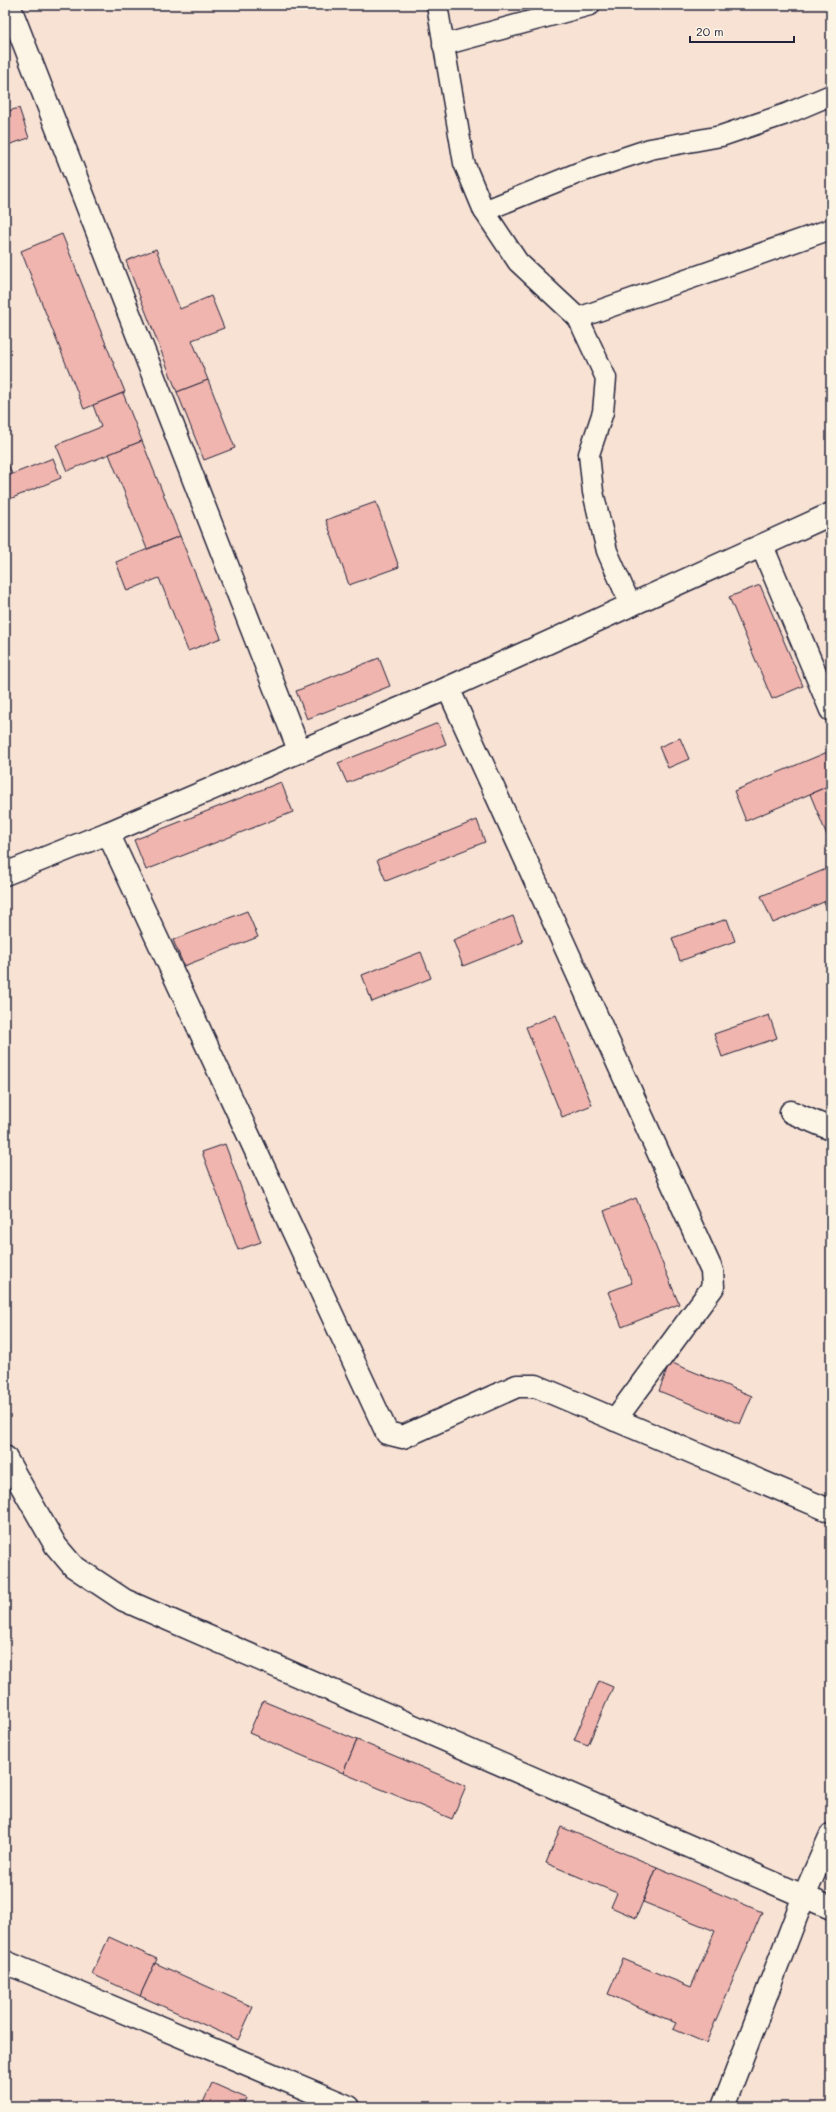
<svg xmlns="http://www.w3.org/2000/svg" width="836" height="2112" font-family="Mali,sans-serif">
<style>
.building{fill:#f0b5ae;stroke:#22223b}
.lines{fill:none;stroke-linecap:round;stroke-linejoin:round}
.service-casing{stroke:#22223b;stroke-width:23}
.minor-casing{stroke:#22223b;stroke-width:25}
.service{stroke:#fcf5e5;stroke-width:20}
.minor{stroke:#fcf5e5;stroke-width:22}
</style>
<rect width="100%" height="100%" fill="#f8e2d4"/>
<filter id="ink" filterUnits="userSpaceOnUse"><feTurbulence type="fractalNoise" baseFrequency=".025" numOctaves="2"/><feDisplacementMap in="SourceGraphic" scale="8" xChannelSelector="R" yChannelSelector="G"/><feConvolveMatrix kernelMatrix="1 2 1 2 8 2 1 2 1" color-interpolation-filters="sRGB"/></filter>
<g filter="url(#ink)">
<!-- building -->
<g class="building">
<path d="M 19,108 L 29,138 L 5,146 L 5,112 Z"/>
<path d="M 62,234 L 125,392 L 84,409 L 21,251 Z"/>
<path d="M 156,249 L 180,309 L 211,296 L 224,328 L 192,340 L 208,380 L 177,392 L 126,261 Z"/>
<path d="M 208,380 L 235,448 L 204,460 L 177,392 Z"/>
<path d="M 123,393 L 142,441 L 67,471 L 56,445 L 101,427 L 93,405 Z"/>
<path d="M 142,441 L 180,536 L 147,549 L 109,454 Z"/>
<path d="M 5,457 L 12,474 L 5,477 Z"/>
<path d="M 53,458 L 61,478 L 5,501 L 5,477 Z"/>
<path d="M 376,502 L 399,567 L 349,585 L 326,520 Z"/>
<path d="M 180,536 L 221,638 L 188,651 L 159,578 L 127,591 L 116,562 Z"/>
<path d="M 760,585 L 803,686 L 772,699 L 729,597 Z"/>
<path d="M 379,658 L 390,686 L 307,719 L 296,691 Z"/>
<path d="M 438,723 L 446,744 L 347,783 L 338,763 Z"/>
<path d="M 680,738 L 689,759 L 668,768 L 659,747 Z"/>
<path d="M 830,751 L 831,785 L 746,821 L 734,791 Z"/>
<path d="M 281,782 L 293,812 L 146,870 L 134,840 Z"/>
<path d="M 831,785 L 831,845 L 810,794 Z"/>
<path d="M 477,820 L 485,842 L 386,881 L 377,860 Z"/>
<path d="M 831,867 L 831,899 L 773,923 L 761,896 Z"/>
<path d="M 831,899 L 831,919 L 824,902 Z"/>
<path d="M 247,911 L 258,937 L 184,966 L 173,940 Z"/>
<path d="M 513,916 L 523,942 L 463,966 L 453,940 Z"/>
<path d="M 727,919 L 735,941 L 680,961 L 672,938 Z"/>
<path d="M 421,952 L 431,978 L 372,1002 L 362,975 Z"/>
<path d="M 556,1015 L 592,1105 L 562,1117 L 526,1027 Z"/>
<path d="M 769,1015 L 777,1038 L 722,1057 L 714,1034 Z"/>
<path d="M 225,1144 L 261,1242 L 238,1250 L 202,1152 Z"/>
<path d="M 636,1198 L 679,1304 L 622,1327 L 608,1292 L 632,1283 L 604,1211 Z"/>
<path d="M 670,1362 L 752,1396 L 740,1424 L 659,1391 Z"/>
<path d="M 599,1681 L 613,1687 L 588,1745 L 574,1740 Z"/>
<path d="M 263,1701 L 357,1740 L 343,1773 L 249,1733 Z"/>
<path d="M 357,1740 L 466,1786 L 452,1819 L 343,1773 Z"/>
<path d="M 561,1827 L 657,1867 L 636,1918 L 611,1907 L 617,1893 L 546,1863 Z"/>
<path d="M 657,1867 L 762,1912 L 706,2043 L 673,2029 L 676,2023 L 608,1994 L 623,1959 L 691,1987 L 715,1931 L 643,1902 Z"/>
<path d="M 109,1937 L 157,1959 L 140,1996 L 92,1974 Z"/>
<path d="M 155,1963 L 253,2007 L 238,2040 L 140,1996 Z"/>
<path d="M 212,2083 L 246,2098 L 242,2107 L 201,2107 Z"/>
</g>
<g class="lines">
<!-- service casing -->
<g class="service-casing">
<g id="service">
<path d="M 437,5 L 464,163 L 484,211 L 518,262 L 578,318 L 606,378 L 603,412 L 589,454 L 593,492 L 607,551 L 631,606"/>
<path d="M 443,45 L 590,5"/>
<path d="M 484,211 L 578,173 L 650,149 L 721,136 L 786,114 L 831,95"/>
<path d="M 578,318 L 831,229"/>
</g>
</g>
<!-- minor casing -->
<g class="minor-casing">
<g id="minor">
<path d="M 9,5 L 299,750"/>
<path d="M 762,546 L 831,710"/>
<path d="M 448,688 L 712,1271 L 713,1287 L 615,1420"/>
<path d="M 108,833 L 387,1433 L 403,1437 L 517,1386 L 536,1386 L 831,1511"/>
<path d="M 5,874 L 108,833 L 448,688 L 831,514"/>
<path d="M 791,1112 L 831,1129"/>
<path d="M 5,1457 L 56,1546 L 73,1566 L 124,1600 L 831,1908"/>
<path d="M 5,1962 L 349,2107"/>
<path d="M 723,2107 L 804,1896 L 831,1835"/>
</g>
</g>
<!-- service -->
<use href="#service" class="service"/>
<!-- minor -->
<use href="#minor" class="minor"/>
</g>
</g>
<!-- margin -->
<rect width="836" height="2112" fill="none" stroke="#fcf5e5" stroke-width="20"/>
<rect x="10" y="10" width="816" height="2092" fill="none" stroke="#22223b" stroke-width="1.5" filter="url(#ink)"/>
<!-- scale -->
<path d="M690 36v6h104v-6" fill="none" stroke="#22223b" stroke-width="2"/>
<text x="696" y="36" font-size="12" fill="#22223b" stroke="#fcf5e5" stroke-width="3" paint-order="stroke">20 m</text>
</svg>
